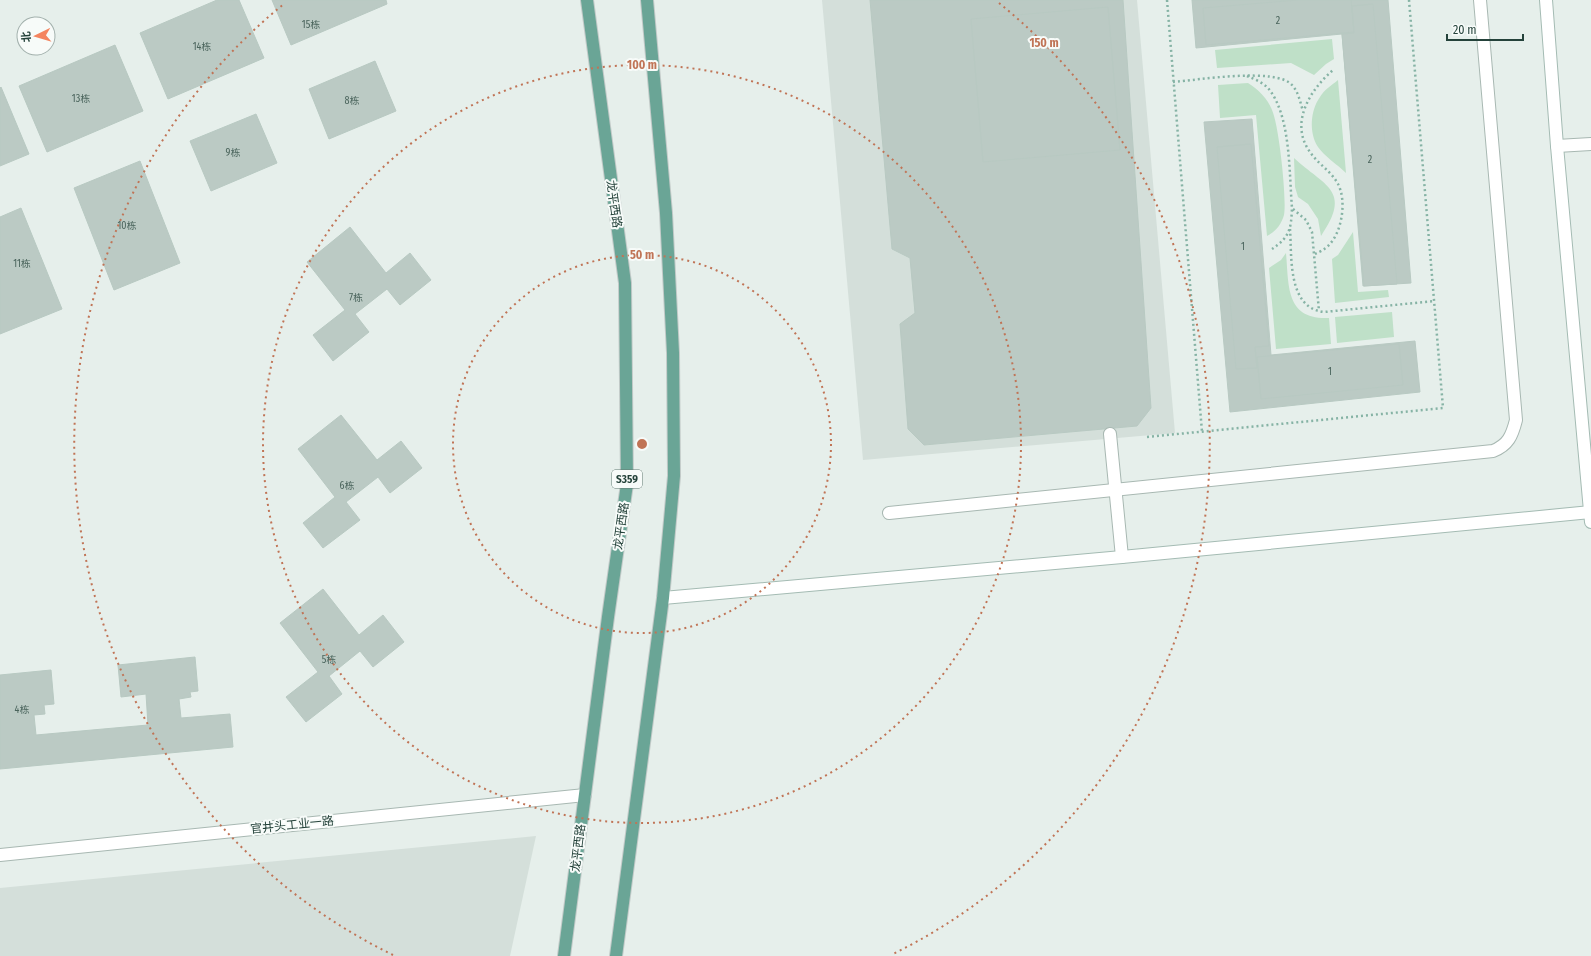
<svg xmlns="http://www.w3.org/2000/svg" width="1591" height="956" font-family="'Fira Sans Condensed','Noto Sans SC',sans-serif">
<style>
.built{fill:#d4dfda}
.green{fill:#bfe0c8}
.building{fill:#bbcac4;stroke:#b8c9c2}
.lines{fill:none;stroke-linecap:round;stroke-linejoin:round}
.lane-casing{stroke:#a8b8b2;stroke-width:14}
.street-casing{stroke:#a8b8b2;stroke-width:14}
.secondary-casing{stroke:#a4bbb3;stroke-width:14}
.primary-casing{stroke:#c2cac8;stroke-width:14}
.path{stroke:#86b3a5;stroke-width:2.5;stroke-dasharray:2 3;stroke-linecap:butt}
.lane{stroke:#fff;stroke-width:12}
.street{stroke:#fff;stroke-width:12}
.secondary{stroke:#fff;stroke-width:12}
.primary{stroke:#6aa596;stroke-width:12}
.ring{fill:none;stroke:#c07456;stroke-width:2;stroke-dasharray:2 4}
.labels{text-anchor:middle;stroke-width:4;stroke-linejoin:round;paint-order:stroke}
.number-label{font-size:10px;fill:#4a645c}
.shield{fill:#f7fbf9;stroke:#637a73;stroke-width:1}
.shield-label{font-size:11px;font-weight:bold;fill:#24423a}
.street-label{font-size:12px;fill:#24423a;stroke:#f7fbf9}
.centre{fill:#c07456;stroke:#f7fbf9;stroke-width:2}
.ring-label{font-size:12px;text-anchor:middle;font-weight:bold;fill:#c07456;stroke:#f7fbf9;stroke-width:4;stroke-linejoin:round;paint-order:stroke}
</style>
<rect width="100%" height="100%" fill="#e6efeb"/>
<!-- built -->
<g class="built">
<path d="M 822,0 L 1137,0 L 1175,433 L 863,460 Z"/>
<path d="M 536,836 L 510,956 L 0,956 L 0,888 Z"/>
</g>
<!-- green -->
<g class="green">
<path d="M 1332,39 L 1334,59 L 1326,64 L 1314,75 L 1291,63 L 1217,68 L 1215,50 Z"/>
<path d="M 1338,80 L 1346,173 C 1338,165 1324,156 1318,147 C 1309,133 1310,111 1320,97 C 1324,90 1332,85 1338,80 Z"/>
<path d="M 1248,83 C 1258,89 1268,99 1272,110 C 1279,125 1287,200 1284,215 C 1281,225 1276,231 1267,236 L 1256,115 L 1220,118 L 1218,85 Z"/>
<path d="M 1294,158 C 1324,186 1353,190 1321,236 L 1318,219 L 1308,204 L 1298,197 L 1295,187 Z"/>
<path d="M 1353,232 L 1358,292 L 1388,290 L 1389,297 L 1335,303 L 1332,259 L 1338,255 Z"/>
<path d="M 1286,253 C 1289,285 1285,320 1329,318 L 1331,344 L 1276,349 L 1269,268 L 1281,260 Z"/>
<path d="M 1392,312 L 1394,337 L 1337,343 L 1335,317 Z"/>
</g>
<!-- building -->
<g class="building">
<path d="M 217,0 L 239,0 L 264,58 L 168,99 L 140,33 Z"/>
<path d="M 272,0 L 386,0 L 387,4 L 291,45 Z"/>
<path d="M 870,0 L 1123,0 L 1151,408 L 1137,426 L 924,445 L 908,429 L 900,324 L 915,313 L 910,258 L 892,249 Z"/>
<path d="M 1192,0 L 1388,0 L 1411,283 L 1363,286 L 1342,34 L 1196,48 Z"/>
<path d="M 1298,0 L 1351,0 L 1354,32 L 1206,45 L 1203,8 Z"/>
<path d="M 1373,4 L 1397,284 L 1364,286 L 1342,34 L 1354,33 L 1352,6 Z"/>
<path d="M 1108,7 L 1120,150 L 983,162 L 971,19 Z"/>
<path d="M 115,45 L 143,111 L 47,152 L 19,86 Z"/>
<path d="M 375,61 L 396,111 L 329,139 L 309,89 Z"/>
<path d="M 1,87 L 29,154 L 0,166 L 0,88 Z"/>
<path d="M 256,114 L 277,163 L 211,191 L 190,141 Z"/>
<path d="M 1252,119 L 1271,355 L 1415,341 L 1420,392 L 1230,412 L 1204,122 Z"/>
<path d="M 1251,144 L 1269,346 L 1255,347 L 1257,368 L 1236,369 L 1217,147 Z"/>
<path d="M 140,161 L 180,263 L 114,290 L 74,188 Z"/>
<path d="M 21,208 L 62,309 L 0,334 L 0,217 Z"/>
<path d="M 350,227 L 386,273 L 410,253 L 431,280 L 400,305 L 387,289 L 355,314 L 369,332 L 333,361 L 313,335 L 345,310 L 307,262 Z"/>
<path d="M 1399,344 L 1403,385 L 1261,399 L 1257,357 Z"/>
<path d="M 341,415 L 377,460 L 401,441 L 422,468 L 390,493 L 378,477 L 346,502 L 360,520 L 323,548 L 303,523 L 335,497 L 298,449 Z"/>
<path d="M 323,589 L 359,635 L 383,615 L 404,642 L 373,667 L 360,651 L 329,676 L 342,694 L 306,722 L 286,697 L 318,672 L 280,623 Z"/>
<path d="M 195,657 L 198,691 L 190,692 L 191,697 L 179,699 L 181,718 L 230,714 L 233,747 L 0,769 L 0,675 L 51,670 L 54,704 L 44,705 L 45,714 L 34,715 L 36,735 L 148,725 L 146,694 L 121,697 L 118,665 Z"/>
</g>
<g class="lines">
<!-- lane casing -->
<g class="lane-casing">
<g id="lane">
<path d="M 1557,146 L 1591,144"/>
<path d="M 1110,434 L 1122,557"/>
<path d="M 889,513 L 1493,451 C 1508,445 1512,436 1516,420 L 1480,0"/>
</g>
</g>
<!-- street casing -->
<g class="street-casing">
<path id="street" d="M 0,855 L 585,795"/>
</g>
<!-- secondary casing -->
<g class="secondary-casing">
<g id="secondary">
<path d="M 1546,0 L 1557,146 L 1591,522"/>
<path d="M 663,598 L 1122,557 L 1591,512"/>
</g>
</g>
<!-- primary casing -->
<g class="primary-casing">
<g id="primary">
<path d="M 564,956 L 608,617 L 627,484 L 625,283 L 587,0"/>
<path d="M 616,956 L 663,598 L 674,476 L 673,353 L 666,213 L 647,0"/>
</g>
</g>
<!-- path -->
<g class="path">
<path d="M 1167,0 L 1202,432"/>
<path d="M 1247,76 C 1254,79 1262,82 1268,88 C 1291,115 1289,173 1292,208 C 1291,229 1290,237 1272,249"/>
<path d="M 1173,82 C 1198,80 1276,67 1292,85 C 1299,93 1300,102 1303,111"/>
<path d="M 1293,209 L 1306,220 L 1312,232 L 1319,311"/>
<path d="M 1290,229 C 1292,256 1287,308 1324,312 L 1434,301"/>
<path d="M 1315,254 C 1319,252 1324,250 1328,246 C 1342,233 1347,201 1338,184 C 1331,171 1318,164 1310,152 C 1289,123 1310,90 1333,70"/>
<path d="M 1147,437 L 1443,408 L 1409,0"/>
</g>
<!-- lane -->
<use href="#lane" class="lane"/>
<!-- street -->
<use href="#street" class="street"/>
<!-- secondary -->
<use href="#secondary" class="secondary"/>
<!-- primary -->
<use href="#primary" class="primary"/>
</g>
<!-- distance rings -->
<g class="ring">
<circle cx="642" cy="444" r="189"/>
<circle cx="642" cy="444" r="379"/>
<path d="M393 955A568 568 0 0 1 285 3M999 3A568 568 0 0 1 891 955"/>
</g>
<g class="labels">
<!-- number labels -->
<g class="number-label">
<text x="1278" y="24">2</text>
<text x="311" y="28">15栋</text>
<text x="202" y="50">14栋</text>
<text x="81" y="102">13栋</text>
<text x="352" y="104">8栋</text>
<text x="233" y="156">9栋</text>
<text x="1370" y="163">2</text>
<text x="127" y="229">10栋</text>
<text x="1243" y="250">1</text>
<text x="22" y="267">11栋</text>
<text x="356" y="301">7栋</text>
<text x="1330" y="375">1</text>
<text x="347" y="489">6栋</text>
<text x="329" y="663">5栋</text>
<text x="22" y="713">4栋</text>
</g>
<!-- shield labels -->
<rect class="shield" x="612" y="470" width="30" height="18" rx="3"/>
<g class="shield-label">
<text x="627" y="483">S359</text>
</g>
<!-- street labels -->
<g class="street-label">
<text transform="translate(614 204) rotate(82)" y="4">龙平西路</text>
<text transform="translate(621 526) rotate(-82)" y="4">龙平西路</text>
<text transform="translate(292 825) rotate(-6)" y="4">官井头工业一路</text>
<text transform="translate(578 848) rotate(-83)" y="4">龙平西路</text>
</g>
</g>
<circle cx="642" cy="444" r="6" class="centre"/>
<g class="ring-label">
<text x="1044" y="47">150 m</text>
<text x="642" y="69">100 m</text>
<text x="642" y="259">50 m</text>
</g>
<!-- north arrow -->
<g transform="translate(36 36) rotate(265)"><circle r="19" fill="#f7fbf9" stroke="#a3b1ad"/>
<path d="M0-3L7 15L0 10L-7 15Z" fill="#f4845f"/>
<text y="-6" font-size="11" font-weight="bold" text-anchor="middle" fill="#24423a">北</text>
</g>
<!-- scale -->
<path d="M1447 34v6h76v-6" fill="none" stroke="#24423a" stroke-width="2"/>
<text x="1453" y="34" font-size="12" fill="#24423a" stroke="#f7fbf9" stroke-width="3" paint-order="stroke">20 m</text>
</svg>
